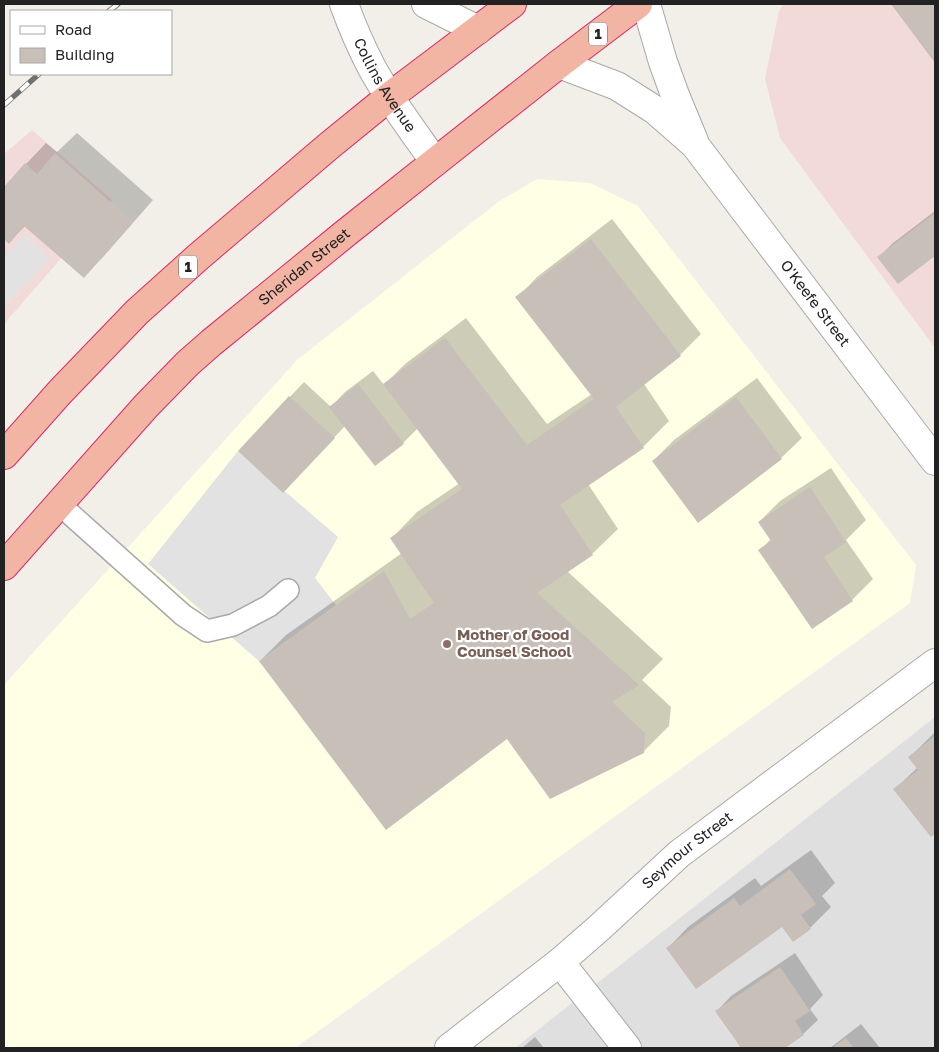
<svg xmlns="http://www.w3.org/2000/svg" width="939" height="1052" font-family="'Golos Text',sans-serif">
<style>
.residential{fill:#e0dfdf}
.commercial{fill:#f2dad9}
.education{fill:#ffffe5}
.parking{fill:#e2e2e2}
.shadow{fill:#0003}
.building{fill:#c7bfb8}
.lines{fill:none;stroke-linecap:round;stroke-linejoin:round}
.service-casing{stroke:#a9a9a9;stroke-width:24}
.minor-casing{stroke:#a9a9a9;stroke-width:30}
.tertiary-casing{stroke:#a9a9a9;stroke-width:30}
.trunk-casing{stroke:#dc2a67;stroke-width:30}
.service{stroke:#fff;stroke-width:21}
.minor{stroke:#fff;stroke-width:28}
.tertiary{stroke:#fff;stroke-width:28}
.trunk{stroke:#f2b4a3;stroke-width:28}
.rail-casing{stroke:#707070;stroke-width:5.5}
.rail{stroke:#fff;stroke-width:4;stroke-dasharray:11;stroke-linecap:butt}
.education-dot{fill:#8d6e63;stroke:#fff;stroke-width:2}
.labels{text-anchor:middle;stroke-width:4.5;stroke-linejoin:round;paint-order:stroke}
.shield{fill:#fff;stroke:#646464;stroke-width:1}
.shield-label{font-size:14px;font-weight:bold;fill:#222}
.street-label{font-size:15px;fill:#222;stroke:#fff}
.education-label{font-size:15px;font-weight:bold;fill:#785e54;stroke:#fff;text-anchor:start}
</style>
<rect width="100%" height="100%" fill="#f2efe9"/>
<!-- residential -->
<path class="residential" d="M 935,717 L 935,1048 L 515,1048 Z"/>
<!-- commercial -->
<g class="commercial">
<path d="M 783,4 L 935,4 L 935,348 L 780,138 L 765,79 L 779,11 Z"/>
<path d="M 32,130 L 112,200 L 4,324 L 4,154 Z"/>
</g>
<!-- education -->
<path class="education" d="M 537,179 L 590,183 L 638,206 L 916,565 L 910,603 L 295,1048 L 4,1048 L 4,685 L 297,360 L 498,202 Z"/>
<!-- parking -->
<g class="parking">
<path d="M 25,234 L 50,258 L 4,307 L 4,256 Z"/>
<path d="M 238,451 L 338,537 L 315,578 L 336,605 L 259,661 L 148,564 Z"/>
</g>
<!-- shadow -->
<g class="shadow">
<path d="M 892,4 L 935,4 L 935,61 Z"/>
<path d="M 77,133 L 153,200 L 104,256 L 84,276 L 26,225 L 9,242 L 4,237 L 4,189 L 26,164 L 46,143 L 57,152 Z"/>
<path d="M 935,211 L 935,254 L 898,282 L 879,257 L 893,243 Z"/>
<path d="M 612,219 L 701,334 L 680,355 L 644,384 L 669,421 L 643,447 L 588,484 L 618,529 L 592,554 L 567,571 L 663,659 L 642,680 L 671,707 L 669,726 L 643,752 L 507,737 L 260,661 L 286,635 L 402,553 L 392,538 L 417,512 L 460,483 L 418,428 L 403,443 L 375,465 L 345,426 L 297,477 L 239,451 L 304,382 L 331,407 L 345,392 L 373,371 L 384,385 L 405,364 L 466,318 L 547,424 L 592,394 L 517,298 L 537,277 Z"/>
<path d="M 757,378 L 802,438 L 781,458 L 653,461 L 674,440 Z"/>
<path d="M 831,468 L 866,520 L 846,540 L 873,579 L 852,600 L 812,628 L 760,550 L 771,539 L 759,522 L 780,501 Z"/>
<path d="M 935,732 L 935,832 L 931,836 L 895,789 L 918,767 L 910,757 Z"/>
<path d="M 811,850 L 835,883 L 822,896 L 831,907 L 810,928 L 782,925 L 668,948 L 688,927 L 755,878 L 761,886 Z"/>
<path d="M 795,953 L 823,995 L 810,1009 L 818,1020 L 803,1034 L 783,1048 L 742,1048 L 717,1011 L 731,996 Z"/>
<path d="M 861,1024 L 880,1048 L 830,1048 Z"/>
<path d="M 535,1037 L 544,1048 L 522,1048 Z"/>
</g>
<!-- building -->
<g class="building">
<path d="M 891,4 L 935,4 L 935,63 Z"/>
<path d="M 55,153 L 133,222 L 84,278 L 24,226 L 9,244 L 4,239 L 4,187 L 25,163 L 37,174 Z"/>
<path d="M 935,213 L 935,256 L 898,284 L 877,257 Z"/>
<path d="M 591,239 L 681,356 L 616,407 L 644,448 L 560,505 L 593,555 L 537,593 L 639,685 L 612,702 L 645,733 L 644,753 L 550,799 L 507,739 L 386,830 L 259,661 L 384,571 L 410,619 L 434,603 L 390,538 L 462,489 L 383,384 L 445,338 L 527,445 L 594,399 L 515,297 Z"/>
<path d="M 358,384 L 404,444 L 375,466 L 329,407 Z"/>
<path d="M 289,396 L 335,438 L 283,493 L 238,451 Z"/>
<path d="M 736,397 L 782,459 L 698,523 L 652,461 Z"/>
<path d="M 810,487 L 846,542 L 824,557 L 853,601 L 812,629 L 758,550 L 771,541 L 758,522 Z"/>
<path d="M 935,736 L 935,834 L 931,837 L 893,789 L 918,770 L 908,757 Z"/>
<path d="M 790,869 L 816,904 L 801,915 L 811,929 L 793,942 L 782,927 L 696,989 L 666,948 L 734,898 L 740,906 Z"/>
<path d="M 780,967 L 810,1011 L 795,1021 L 804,1035 L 785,1048 L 741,1048 L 715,1011 Z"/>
<path d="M 846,1038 L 854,1048 L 832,1048 Z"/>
</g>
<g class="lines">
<!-- service casing -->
<g class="service-casing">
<path id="service" d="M 59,504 L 183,615 L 207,631 L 233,625 L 269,606 L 288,590"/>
</g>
<!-- minor casing -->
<g class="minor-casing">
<g id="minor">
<path d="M 646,4 L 663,62 L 675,95 L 694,141"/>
<path id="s1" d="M 559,64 L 617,86 L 655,110 L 695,145 L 935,461"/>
<path d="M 560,962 L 627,1048"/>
<path id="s2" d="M 449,1048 L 560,962 L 599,928 L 679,854 L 935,663"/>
</g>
</g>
<!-- tertiary casing -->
<g class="tertiary-casing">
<g id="tertiary">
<path id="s3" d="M 344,4 C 352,26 361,47 372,68 C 390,101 413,131 435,162"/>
<path d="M 426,4 L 478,30"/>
</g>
</g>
<!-- trunk casing -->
<g class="trunk-casing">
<g id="trunk">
<path d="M 4,455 L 60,392 L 137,312 L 197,258 L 330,145 L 389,97 L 512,4"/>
<path id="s4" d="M 4,566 L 146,406 L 188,363 L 212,342 L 347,232 L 435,162 L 559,64 L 638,4"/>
</g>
</g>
<!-- service -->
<use href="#service" class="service"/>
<!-- minor -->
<use href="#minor" class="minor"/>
<!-- tertiary -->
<use href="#tertiary" class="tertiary"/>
<!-- trunk -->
<use href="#trunk" class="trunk"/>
<!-- rail casing -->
<g class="rail-casing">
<g id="rail">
<path d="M 109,11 L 118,4"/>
<path d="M 4,105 L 39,74"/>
</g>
</g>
<!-- rail -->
<use href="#rail" class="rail"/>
</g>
<!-- markers -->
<circle class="education-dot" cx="447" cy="644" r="5"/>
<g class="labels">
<!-- shield labels -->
<g class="shield">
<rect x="589" y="22.5" width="18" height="23" rx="4"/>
<rect x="179" y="255.5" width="18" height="23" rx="4"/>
</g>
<g class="shield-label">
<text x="598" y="39">1</text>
<text x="188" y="272">1</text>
</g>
<!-- street labels -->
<g class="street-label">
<text dy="5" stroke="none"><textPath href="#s3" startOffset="91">Collins Avenue</textPath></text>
<text dy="5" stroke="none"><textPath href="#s4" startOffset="425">Sheridan Street</textPath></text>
<text dy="5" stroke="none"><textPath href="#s1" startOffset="359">O'Keefe Street</textPath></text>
<text dy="5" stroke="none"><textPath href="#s2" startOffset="310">Seymour Street</textPath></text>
</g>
<!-- education labels -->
<g class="education-label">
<text x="457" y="640">Mother of Good<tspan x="457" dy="17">Counsel School</tspan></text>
</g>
</g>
<!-- border -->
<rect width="939" height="1052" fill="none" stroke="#222222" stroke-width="10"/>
<!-- legend -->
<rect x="10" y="10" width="162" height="65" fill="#ffffff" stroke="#a7a7a7"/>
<rect x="20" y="26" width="25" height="8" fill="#ffffff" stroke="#a7a7a7"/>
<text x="55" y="35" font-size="15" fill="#222222">Road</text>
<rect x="20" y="48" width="25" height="15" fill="#c7bfb8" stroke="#a7a7a7"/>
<text x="55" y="60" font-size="15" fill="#222222">Building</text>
</svg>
